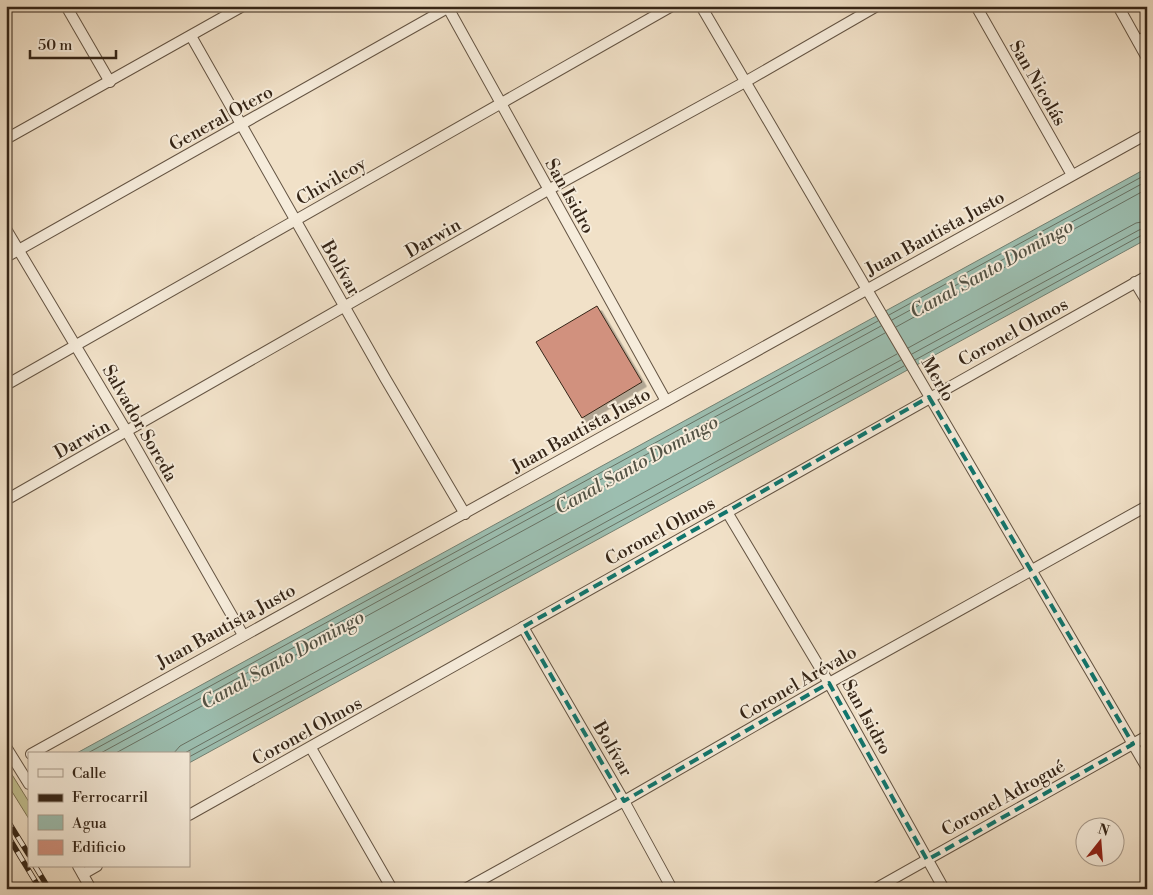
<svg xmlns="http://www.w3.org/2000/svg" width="1153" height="895" font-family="'Libre Bodoni',serif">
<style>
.green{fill:#c2c191;stroke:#7c7354}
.water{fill:#9cbeb0;stroke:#738173}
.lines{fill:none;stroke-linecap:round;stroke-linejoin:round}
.shore{stroke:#687264;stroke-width:1}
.building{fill:#d1917e;stroke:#352517;filter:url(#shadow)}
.street-casing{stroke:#645443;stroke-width:12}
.street{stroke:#f6ecdb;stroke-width:10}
.rail-casing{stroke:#352517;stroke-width:5.5}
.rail{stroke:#f6ecdb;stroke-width:4;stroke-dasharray:11;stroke-linecap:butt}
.marked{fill:none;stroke:#0f766e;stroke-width:4;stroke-dasharray:10 6;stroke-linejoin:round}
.labels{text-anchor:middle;stroke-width:4;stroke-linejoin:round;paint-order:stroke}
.street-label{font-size:18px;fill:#352517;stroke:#f6ecdb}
.water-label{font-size:19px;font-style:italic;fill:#545345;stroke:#f6ecdb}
</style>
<defs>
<filter id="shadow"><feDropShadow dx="4.5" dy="4.5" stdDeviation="0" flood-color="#0004"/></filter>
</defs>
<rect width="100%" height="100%" fill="#f1e1c8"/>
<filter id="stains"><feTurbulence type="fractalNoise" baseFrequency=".004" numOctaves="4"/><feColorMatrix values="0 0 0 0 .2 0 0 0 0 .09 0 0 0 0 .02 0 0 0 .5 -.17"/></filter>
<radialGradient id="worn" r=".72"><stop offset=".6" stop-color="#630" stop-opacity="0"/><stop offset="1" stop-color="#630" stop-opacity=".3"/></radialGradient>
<!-- green -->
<path class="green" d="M 6,765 L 29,802 L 29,819 L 6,782 Z"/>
<!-- water -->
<path class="water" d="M 1147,168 L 1147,239 L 189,763 L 189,754 L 75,754 Z"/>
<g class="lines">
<!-- shore -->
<g class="shore">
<path d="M 889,315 L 1147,174"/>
<path d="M 892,320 L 1147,181"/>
<path d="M 896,327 L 1147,189"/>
<path d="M 908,348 L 1136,223 L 1147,221"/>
<path d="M 912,354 L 1139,230 L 1147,228"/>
<path d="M 915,360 L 1142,235 L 1147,235"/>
<path d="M 86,754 L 878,321"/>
<path d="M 99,754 L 881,326"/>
<path d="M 114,754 L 885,333"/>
<path d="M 173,754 L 180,746 L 897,354"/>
<path d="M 183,754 L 901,360"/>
<path d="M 189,757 L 904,366"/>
</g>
</g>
<!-- building -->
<path class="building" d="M 597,306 L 642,382 L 582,418 L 536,342 Z"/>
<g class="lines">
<!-- street casing -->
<g class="street-casing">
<g id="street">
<path d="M 66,6 L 110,82"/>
<path d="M 447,6 L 666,401"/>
<path d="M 701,6 L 1147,768"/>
<path d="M 976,6 L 1072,175"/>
<path d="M 1118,6 L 1147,58"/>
<path d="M 191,36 L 385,378 L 465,514"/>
<path d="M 1138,41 L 1147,36"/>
<path d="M 6,139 L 243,6"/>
<path d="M 6,229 L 127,432 L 243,635"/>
<path d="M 6,257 L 451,6"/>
<path d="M 1135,282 L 1147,302"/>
<path d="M 6,385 L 672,6"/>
<path d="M 6,500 L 548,190 L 745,82 L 877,6"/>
<path d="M 727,512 L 829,683 L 944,889"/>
<path d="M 523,627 L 624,801 L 672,889"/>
<path d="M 6,747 L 29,784"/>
<path d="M 311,748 L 392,889"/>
<path d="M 31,754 L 1147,134"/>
<path d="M 189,815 L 1147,276"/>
<path d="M 78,866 L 91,889"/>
<path d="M 83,874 L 97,866"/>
<path d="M 6,886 L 8,889"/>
<path d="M 465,889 L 624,801 L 829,683 L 1147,506"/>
<path d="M 875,889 L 1147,736"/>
</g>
</g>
<!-- street -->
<use href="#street" class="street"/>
<!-- rail casing -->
<g class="rail-casing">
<g id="rail">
<path d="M 6,818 L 29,855"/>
<path d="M 6,833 L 40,889"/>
<path d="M 35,866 L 49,889"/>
</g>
</g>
<!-- rail -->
<use href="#rail" class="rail"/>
</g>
<!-- marked area -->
<path class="marked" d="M 929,397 L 1133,744 L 927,860 L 829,683 L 624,801 L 523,627 Z"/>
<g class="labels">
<!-- street labels -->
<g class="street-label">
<text transform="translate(1038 83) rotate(60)" y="6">San Nicolás</text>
<text transform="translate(221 118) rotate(-29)" y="6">General Otero</text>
<text transform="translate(331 181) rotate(-30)" y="6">Chivilcoy</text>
<text transform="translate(570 196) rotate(61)" y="6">San Isidro</text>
<text transform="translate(935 233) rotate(-29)" y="6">Juan Bautista Justo</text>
<text transform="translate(433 238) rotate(-30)" y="6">Darwin</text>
<text transform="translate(341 268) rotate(60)" y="6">Bolívar</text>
<text transform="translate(1013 332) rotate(-29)" y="6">Coronel Olmos</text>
<text transform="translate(938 379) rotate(60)" y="6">Merlo</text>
<text transform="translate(140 423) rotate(60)" y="6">Salvador Soreda</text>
<text transform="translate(581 430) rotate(-29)" y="6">Juan Bautista Justo</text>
<text transform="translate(82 439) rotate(-29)" y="6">Darwin</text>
<text transform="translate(660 531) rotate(-29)" y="6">Coronel Olmos</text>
<text transform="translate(226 626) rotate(-29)" y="6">Juan Bautista Justo</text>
<text transform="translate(798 683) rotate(-30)" y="6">Coronel Arévalo</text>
<text transform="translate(867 717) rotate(61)" y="6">San Isidro</text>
<text transform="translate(307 731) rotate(-29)" y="6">Coronel Olmos</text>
<text transform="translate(613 749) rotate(60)" y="6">Bolívar</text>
<text transform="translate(1003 798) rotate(-29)" y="6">Coronel Adrogué</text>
</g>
<!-- water labels -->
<g class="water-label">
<text transform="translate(991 268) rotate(-29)" y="7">Canal Santo Domingo</text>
<text transform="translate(636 464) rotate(-29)" y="7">Canal Santo Domingo</text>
<text transform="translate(282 659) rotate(-29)" y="7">Canal Santo Domingo</text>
</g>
</g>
<!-- margin -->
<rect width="1153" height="895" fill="none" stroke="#f1e1c8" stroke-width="25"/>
<rect x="8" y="8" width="1138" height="880" fill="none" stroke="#352517" stroke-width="2.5"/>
<rect x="12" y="12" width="1128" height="870" fill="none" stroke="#352517"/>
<!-- legend -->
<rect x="28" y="752" width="162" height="115" fill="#f6ecdb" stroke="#a99c8d"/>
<rect x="38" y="769" width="25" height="8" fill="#f6ecdb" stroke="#a99c8d"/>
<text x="72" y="778" font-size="15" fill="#352517">Calle</text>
<rect x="38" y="794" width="25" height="8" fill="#352517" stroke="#a99c8d"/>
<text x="72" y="802" font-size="15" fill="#352517">Ferrocarril</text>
<rect x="38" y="815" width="25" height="15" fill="#9cbeb0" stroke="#a99c8d"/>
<text x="72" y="828" font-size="15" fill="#352517">Agua</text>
<rect x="38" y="840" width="25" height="15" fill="#d1917e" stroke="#a99c8d"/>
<text x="72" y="852" font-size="15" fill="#352517">Edificio</text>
<!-- north arrow -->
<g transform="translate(1100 842) rotate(17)"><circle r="24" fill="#f6ecdb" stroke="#a99c8d"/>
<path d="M0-4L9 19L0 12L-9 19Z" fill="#8f2418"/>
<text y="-8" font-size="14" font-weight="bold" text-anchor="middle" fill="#352517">N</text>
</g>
<!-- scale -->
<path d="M30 50v8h86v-8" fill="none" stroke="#352517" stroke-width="2.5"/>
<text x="38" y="50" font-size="15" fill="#352517" stroke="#f6ecdb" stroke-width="4" paint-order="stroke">50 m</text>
<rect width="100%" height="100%" filter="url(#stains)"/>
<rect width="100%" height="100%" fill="url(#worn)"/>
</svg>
